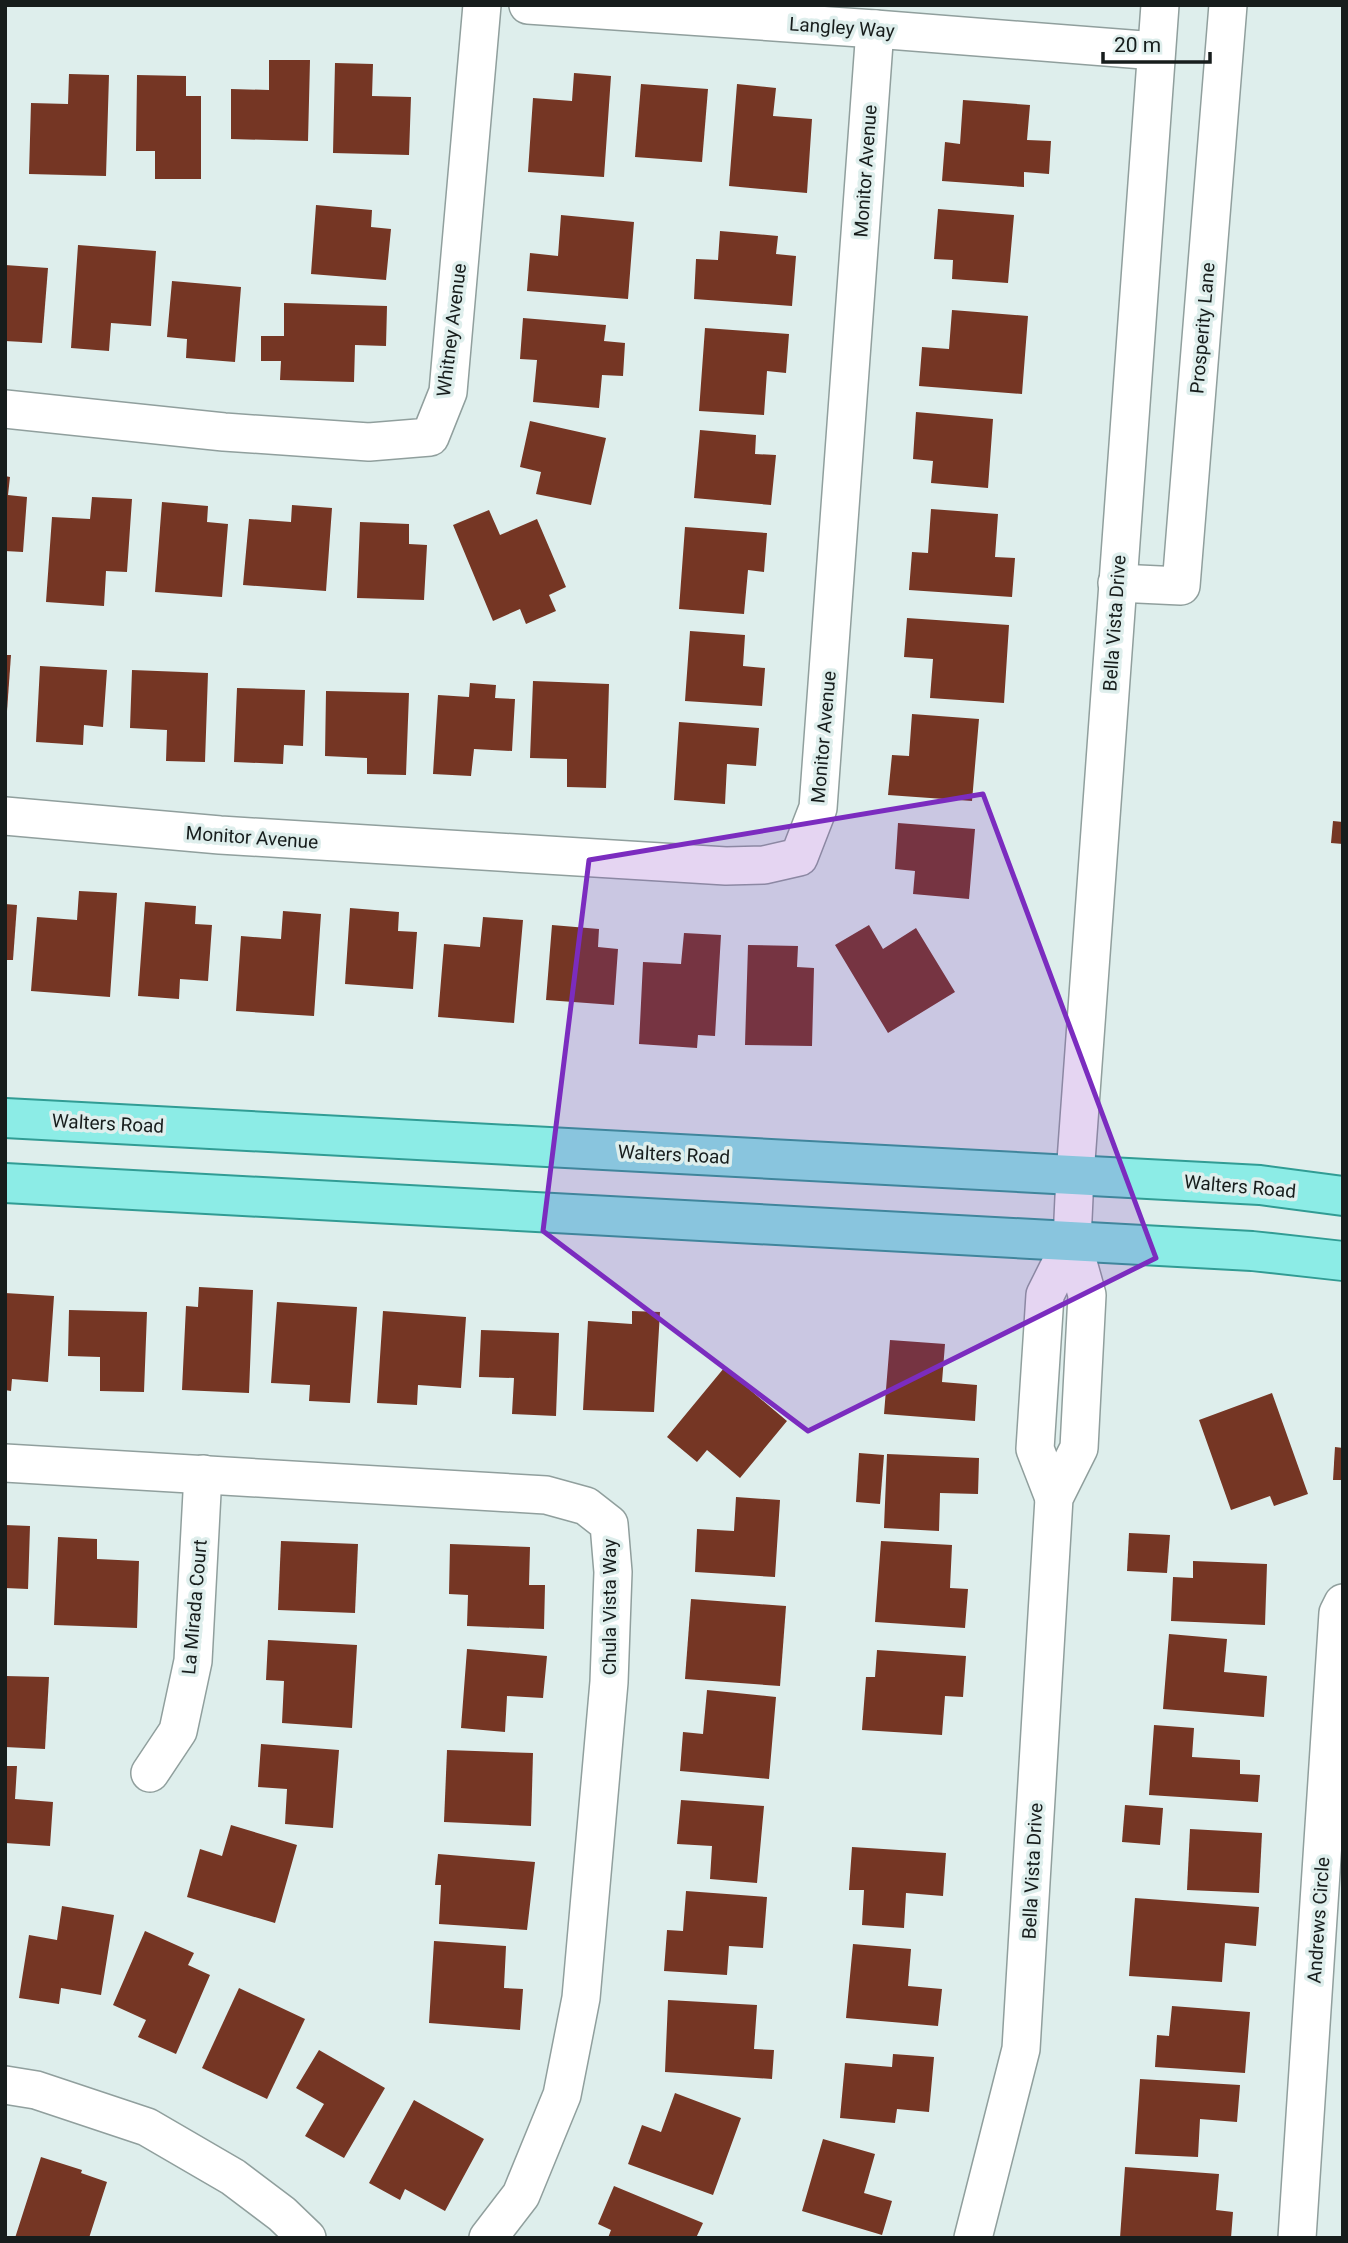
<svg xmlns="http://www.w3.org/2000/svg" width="1348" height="2243" font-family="Roboto,sans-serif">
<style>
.building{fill:#753624}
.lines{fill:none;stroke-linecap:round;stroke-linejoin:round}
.minor-casing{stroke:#909f9d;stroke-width:40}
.major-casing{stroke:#319c94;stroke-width:42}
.minor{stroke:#fff;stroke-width:37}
.major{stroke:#8cece6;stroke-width:38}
.marked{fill:#7b2cbf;fill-opacity:0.2;stroke:#7b2cbf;stroke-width:5;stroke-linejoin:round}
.labels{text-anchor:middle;stroke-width:7;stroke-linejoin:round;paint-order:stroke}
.street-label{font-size:19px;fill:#171d1c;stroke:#deeeec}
</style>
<rect width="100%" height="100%" fill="#deeeec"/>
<!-- building -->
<g class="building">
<path d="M 269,60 L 310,60 L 308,141 L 231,139 L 231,89 L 269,90 Z"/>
<path d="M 335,63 L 373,64 L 372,96 L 411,97 L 409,155 L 333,153 Z"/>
<path d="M 574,73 L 611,76 L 604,177 L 528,172 L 533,98 L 572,101 Z"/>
<path d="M 69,74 L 109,75 L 106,176 L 29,174 L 31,103 L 68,104 Z"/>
<path d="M 137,75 L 186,76 L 186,96 L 201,96 L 201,179 L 155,179 L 155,151 L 136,151 Z"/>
<path d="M 641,84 L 708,89 L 702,162 L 635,157 Z"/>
<path d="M 737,84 L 776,88 L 773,116 L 812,119 L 807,193 L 729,186 Z"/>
<path d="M 963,100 L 1030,105 L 1027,140 L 1051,141 L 1049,174 L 1024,172 L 1024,187 L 942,181 L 945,142 L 960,144 Z"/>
<path d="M 316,205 L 372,210 L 371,227 L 391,229 L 386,280 L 311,274 Z"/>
<path d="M 938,209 L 1014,215 L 1008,283 L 952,279 L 953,260 L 934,259 Z"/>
<path d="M 561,215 L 634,222 L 628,299 L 527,291 L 530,253 L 558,256 Z"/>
<path d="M 720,231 L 778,236 L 776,254 L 796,256 L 792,306 L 694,299 L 696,259 L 718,260 Z"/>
<path d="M 78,245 L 156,251 L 151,326 L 111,323 L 109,351 L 71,348 Z"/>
<path d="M 5,265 L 48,268 L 42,343 L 5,341 Z"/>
<path d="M 172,281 L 241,287 L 235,362 L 186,358 L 187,339 L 167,337 Z"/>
<path d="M 284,303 L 387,306 L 386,346 L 355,345 L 354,382 L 280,380 L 281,361 L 261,361 L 261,336 L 284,336 Z"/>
<path d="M 952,310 L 1028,316 L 1022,394 L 919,386 L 922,347 L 949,349 Z"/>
<path d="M 523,318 L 606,325 L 604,341 L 625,343 L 623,376 L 602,375 L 599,408 L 533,402 L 537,360 L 520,359 Z"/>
<path d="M 705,328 L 789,334 L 786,373 L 767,371 L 764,415 L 699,411 Z"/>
<path d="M 916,412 L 993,419 L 988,488 L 931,483 L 933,461 L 913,459 Z"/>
<path d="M 530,421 L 606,438 L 591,505 L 536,494 L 541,472 L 520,467 Z"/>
<path d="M 700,430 L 756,435 L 755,454 L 776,455 L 771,505 L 694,498 Z"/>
<path d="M 5,476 L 10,477 L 8,495 L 27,497 L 23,552 L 5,551 Z"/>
<path d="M 92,497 L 132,499 L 127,572 L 106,571 L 104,606 L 46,602 L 52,517 L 90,519 Z"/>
<path d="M 162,502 L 208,506 L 207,522 L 228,524 L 222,597 L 155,592 Z"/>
<path d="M 292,505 L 332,508 L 326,591 L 243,585 L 249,519 L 291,522 Z"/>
<path d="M 931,509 L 998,514 L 995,557 L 1015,558 L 1012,597 L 909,590 L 912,552 L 928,553 Z"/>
<path d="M 489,510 L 500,535 L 537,519 L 566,587 L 549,595 L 556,611 L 526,624 L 520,609 L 493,621 L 453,525 Z"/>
<path d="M 360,522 L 409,524 L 409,544 L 427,545 L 424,600 L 357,598 Z"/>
<path d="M 685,527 L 767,533 L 764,572 L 748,570 L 744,614 L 679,609 Z"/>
<path d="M 907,618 L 1009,625 L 1004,703 L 930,698 L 933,659 L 904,657 Z"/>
<path d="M 690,631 L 745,635 L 743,666 L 765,668 L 762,706 L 685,701 Z"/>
<path d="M 5,655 L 11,655 L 7,711 L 5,711 Z"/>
<path d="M 40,666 L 107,670 L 103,727 L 84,725 L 83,745 L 36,742 Z"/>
<path d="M 132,670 L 208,673 L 205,762 L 166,761 L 167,730 L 130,728 Z"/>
<path d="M 533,681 L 609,684 L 606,788 L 567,787 L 567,759 L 530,758 Z"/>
<path d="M 470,683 L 496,685 L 495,698 L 515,699 L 512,751 L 474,749 L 471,776 L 433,774 L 438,695 L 469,697 Z"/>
<path d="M 237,688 L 305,690 L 303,746 L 284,745 L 283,764 L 234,762 Z"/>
<path d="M 326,691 L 409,693 L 406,775 L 367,774 L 367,758 L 325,756 Z"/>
<path d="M 912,714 L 979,719 L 972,801 L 888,795 L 892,755 L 909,756 Z"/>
<path d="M 679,722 L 759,728 L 756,766 L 727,764 L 725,804 L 674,800 Z"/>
<path d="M 1333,821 L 1343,822 L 1343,844 L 1331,843 Z"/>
<path d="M 898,823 L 975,829 L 969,899 L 913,894 L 915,871 L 895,869 Z"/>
<path d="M 79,891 L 117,893 L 110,997 L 31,991 L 37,917 L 77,920 Z"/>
<path d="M 145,902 L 196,906 L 195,924 L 212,925 L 208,981 L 180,979 L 179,999 L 138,996 Z"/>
<path d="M 5,904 L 17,905 L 13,960 L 5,960 Z"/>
<path d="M 350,908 L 399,912 L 398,931 L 417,932 L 413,989 L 345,984 Z"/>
<path d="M 283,911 L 321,914 L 314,1016 L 236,1011 L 241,936 L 281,939 Z"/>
<path d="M 483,917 L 523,920 L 514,1023 L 438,1017 L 444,944 L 480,947 Z"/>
<path d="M 552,925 L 599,929 L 598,947 L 618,949 L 614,1005 L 546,1000 Z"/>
<path d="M 869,925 L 883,949 L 916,928 L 955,992 L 888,1033 L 835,945 Z"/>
<path d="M 684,933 L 721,935 L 715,1036 L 698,1035 L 697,1048 L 639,1044 L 643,962 L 681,964 Z"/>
<path d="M 748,945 L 798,946 L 797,967 L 814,968 L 812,1046 L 745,1045 Z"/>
<path d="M 199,1287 L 253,1290 L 249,1393 L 182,1390 L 186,1306 L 198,1307 Z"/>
<path d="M 5,1293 L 54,1296 L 48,1382 L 12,1379 L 11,1391 L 5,1390 Z"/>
<path d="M 277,1302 L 357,1307 L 350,1403 L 309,1401 L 310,1385 L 271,1383 Z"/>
<path d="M 69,1310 L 147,1312 L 144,1392 L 100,1391 L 100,1357 L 68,1356 Z"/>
<path d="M 383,1311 L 466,1317 L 461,1388 L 418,1385 L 417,1405 L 377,1403 Z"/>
<path d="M 632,1311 L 660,1312 L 654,1412 L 583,1410 L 588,1321 L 632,1324 Z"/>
<path d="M 481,1330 L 559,1333 L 556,1416 L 512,1414 L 514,1378 L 479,1377 Z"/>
<path d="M 890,1340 L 945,1344 L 942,1382 L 977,1385 L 975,1421 L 884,1414 Z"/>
<path d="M 724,1368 L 787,1421 L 740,1478 L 707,1450 L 697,1462 L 667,1437 Z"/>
<path d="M 1272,1393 L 1308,1494 L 1274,1506 L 1270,1496 L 1231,1510 L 1199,1420 Z"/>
<path d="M 1335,1447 L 1343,1448 L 1343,1480 L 1333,1480 Z"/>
<path d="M 859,1453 L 884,1455 L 880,1504 L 856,1502 Z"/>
<path d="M 887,1454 L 979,1458 L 978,1494 L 940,1493 L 939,1531 L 884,1528 Z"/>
<path d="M 736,1497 L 780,1500 L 775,1577 L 695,1572 L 697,1529 L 734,1531 Z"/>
<path d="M 5,1525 L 30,1526 L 28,1589 L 5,1588 Z"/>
<path d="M 1129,1533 L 1170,1535 L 1167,1573 L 1127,1571 Z"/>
<path d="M 58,1537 L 97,1539 L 97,1559 L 139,1561 L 137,1628 L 54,1625 Z"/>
<path d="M 281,1541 L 358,1544 L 355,1613 L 278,1610 Z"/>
<path d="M 881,1541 L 952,1545 L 950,1588 L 968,1589 L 965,1628 L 875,1622 Z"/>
<path d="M 450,1544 L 530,1547 L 529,1585 L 545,1585 L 544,1629 L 467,1626 L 468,1595 L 449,1594 Z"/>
<path d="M 1193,1561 L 1267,1564 L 1265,1625 L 1171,1621 L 1173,1577 L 1193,1578 Z"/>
<path d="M 691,1599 L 786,1606 L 780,1686 L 685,1679 Z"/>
<path d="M 1169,1634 L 1227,1639 L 1224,1672 L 1267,1676 L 1264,1717 L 1163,1709 Z"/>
<path d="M 268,1640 L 357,1645 L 352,1728 L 282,1723 L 284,1681 L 266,1680 Z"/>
<path d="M 467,1649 L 547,1656 L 543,1698 L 507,1696 L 505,1732 L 461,1728 Z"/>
<path d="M 877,1650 L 966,1656 L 963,1697 L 945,1696 L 942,1735 L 862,1730 L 866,1677 L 875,1677 Z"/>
<path d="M 5,1676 L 49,1677 L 45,1749 L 5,1747 Z"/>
<path d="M 707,1690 L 776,1697 L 769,1779 L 680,1771 L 683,1732 L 703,1734 Z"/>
<path d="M 1154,1725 L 1194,1728 L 1192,1757 L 1240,1760 L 1240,1774 L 1260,1775 L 1258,1802 L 1149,1795 Z"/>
<path d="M 261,1744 L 339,1750 L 333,1828 L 285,1824 L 287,1789 L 258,1787 Z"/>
<path d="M 447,1750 L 533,1753 L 531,1826 L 444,1822 Z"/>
<path d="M 5,1766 L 17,1766 L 15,1799 L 53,1802 L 50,1846 L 5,1843 Z"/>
<path d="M 681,1800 L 764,1806 L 757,1883 L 710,1879 L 712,1846 L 677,1844 Z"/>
<path d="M 1125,1805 L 1163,1808 L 1160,1845 L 1122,1842 Z"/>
<path d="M 231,1825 L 297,1845 L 275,1923 L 187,1897 L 200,1849 L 222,1856 Z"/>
<path d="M 1190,1829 L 1262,1833 L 1259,1893 L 1187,1890 Z"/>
<path d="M 852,1847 L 946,1853 L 943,1896 L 906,1893 L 904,1928 L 862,1925 L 864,1890 L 849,1890 Z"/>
<path d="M 438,1854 L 535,1862 L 527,1930 L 439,1924 L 441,1885 L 435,1885 Z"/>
<path d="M 686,1891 L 767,1897 L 763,1948 L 729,1946 L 727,1975 L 664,1971 L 667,1930 L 683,1931 Z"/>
<path d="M 1135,1898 L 1259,1907 L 1256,1946 L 1225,1943 L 1222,1982 L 1129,1976 Z"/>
<path d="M 62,1906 L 114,1915 L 101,1995 L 61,1988 L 59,2004 L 19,1998 L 29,1935 L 57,1940 Z"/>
<path d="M 145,1931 L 194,1953 L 188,1965 L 210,1975 L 176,2054 L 138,2037 L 146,2020 L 113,2005 Z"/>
<path d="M 434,1941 L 506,1946 L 504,1988 L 523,1989 L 520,2030 L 429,2023 Z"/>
<path d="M 853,1944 L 911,1949 L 908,1986 L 942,1989 L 938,2026 L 846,2018 Z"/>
<path d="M 239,1988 L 305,2019 L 267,2099 L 202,2068 Z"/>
<path d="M 668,2000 L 757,2005 L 754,2049 L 774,2050 L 772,2079 L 665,2072 Z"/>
<path d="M 1172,2006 L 1250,2012 L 1245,2073 L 1155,2067 L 1157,2035 L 1169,2036 Z"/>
<path d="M 319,2050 L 385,2088 L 344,2158 L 305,2136 L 324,2104 L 296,2088 Z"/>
<path d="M 893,2054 L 934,2057 L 929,2112 L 897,2109 L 895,2123 L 840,2118 L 845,2063 L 892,2067 Z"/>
<path d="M 1140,2079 L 1240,2085 L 1237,2122 L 1200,2119 L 1198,2157 L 1135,2154 Z"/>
<path d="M 675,2093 L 741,2118 L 713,2195 L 628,2164 L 642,2125 L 661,2132 Z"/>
<path d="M 414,2100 L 484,2139 L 445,2211 L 405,2189 L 400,2200 L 369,2183 Z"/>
<path d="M 823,2139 L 875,2154 L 864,2193 L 892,2201 L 882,2235 L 802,2211 Z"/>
<path d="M 41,2157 L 82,2170 L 81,2173 L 107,2182 L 89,2238 L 15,2238 Z"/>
<path d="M 1125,2167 L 1219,2174 L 1216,2210 L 1233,2212 L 1231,2238 L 1120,2238 Z"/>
<path d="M 614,2186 L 703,2223 L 696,2238 L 608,2238 L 611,2230 L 598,2224 Z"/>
</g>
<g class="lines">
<!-- minor casing -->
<g class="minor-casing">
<g id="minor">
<path d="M 528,5 L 875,29 L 1156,51"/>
<path d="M 5,409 L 224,432 L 369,442 L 430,437 L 448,392 L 482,5"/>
<path d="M 1117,583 L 1181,586 L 1228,5"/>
<path d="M 5,816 L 220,835 L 726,866 L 764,865 L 799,857 L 818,808 L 875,29"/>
<path d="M 5,1463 L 546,1495 L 586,1506 L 609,1524 L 613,1572 L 609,1682 L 581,1998 L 562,2095 L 521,2195 L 488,2238"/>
<path d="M 1054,1498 L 1035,1449 L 1045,1295 L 1072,1241"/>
<path d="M 150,1773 L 178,1731 L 193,1661 L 203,1474"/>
<path d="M 5,2085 L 36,2090 L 147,2127 L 233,2177 L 282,2214 L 307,2238"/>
<path d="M 973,2238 L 1021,2049 L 1054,1498 L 1079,1448 L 1087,1295 L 1072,1241 L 1075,1175 L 1160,5"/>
<path d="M 1297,2238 L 1338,1613 L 1343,1603"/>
</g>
</g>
<!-- major casing -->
<g class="major-casing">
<g id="major">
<path d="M 5,1118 L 1260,1185 L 1343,1196"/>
<path d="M 5,1183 L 1252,1251 L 1343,1261"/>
</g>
</g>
<!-- minor -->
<use href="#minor" class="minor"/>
<!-- major -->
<use href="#major" class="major"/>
</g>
<!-- marked area -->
<path class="marked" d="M 983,794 L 1156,1258 L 808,1431 L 543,1231 L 589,860 Z"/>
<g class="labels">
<!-- street labels -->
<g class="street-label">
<text transform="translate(842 27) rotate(4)" y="7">Langley Way</text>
<text transform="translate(865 171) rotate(-86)" y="7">Monitor Avenue</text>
<text transform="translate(1202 328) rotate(-85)" y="7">Prosperity Lane</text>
<text transform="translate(451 330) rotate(-83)" y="7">Whitney Avenue</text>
<text transform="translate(1114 623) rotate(-86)" y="7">Bella Vista Drive</text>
<text transform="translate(823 737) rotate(-85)" y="7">Monitor Avenue</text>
<text transform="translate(252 837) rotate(4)" y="7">Monitor Avenue</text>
<text transform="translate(108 1123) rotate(3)" y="7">Walters Road</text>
<text transform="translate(674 1154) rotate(3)" y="7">Walters Road</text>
<text transform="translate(1240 1186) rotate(5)" y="7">Walters Road</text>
<text transform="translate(194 1607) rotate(-85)" y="7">La Mirada Court</text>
<text transform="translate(609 1607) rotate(-90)" y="7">Chula Vista Way</text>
<text transform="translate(1032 1871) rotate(-87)" y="7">Bella Vista Drive</text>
<text transform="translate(1318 1920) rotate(-86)" y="7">Andrews Circle</text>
</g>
</g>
<!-- border -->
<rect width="1348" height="2243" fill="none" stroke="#171d1c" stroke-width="14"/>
<!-- scale -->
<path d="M1103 52v10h107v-10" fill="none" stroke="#171d1c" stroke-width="3.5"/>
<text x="1114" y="52" font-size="21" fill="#171d1c" stroke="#deeeec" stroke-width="5" paint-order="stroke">20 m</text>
</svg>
